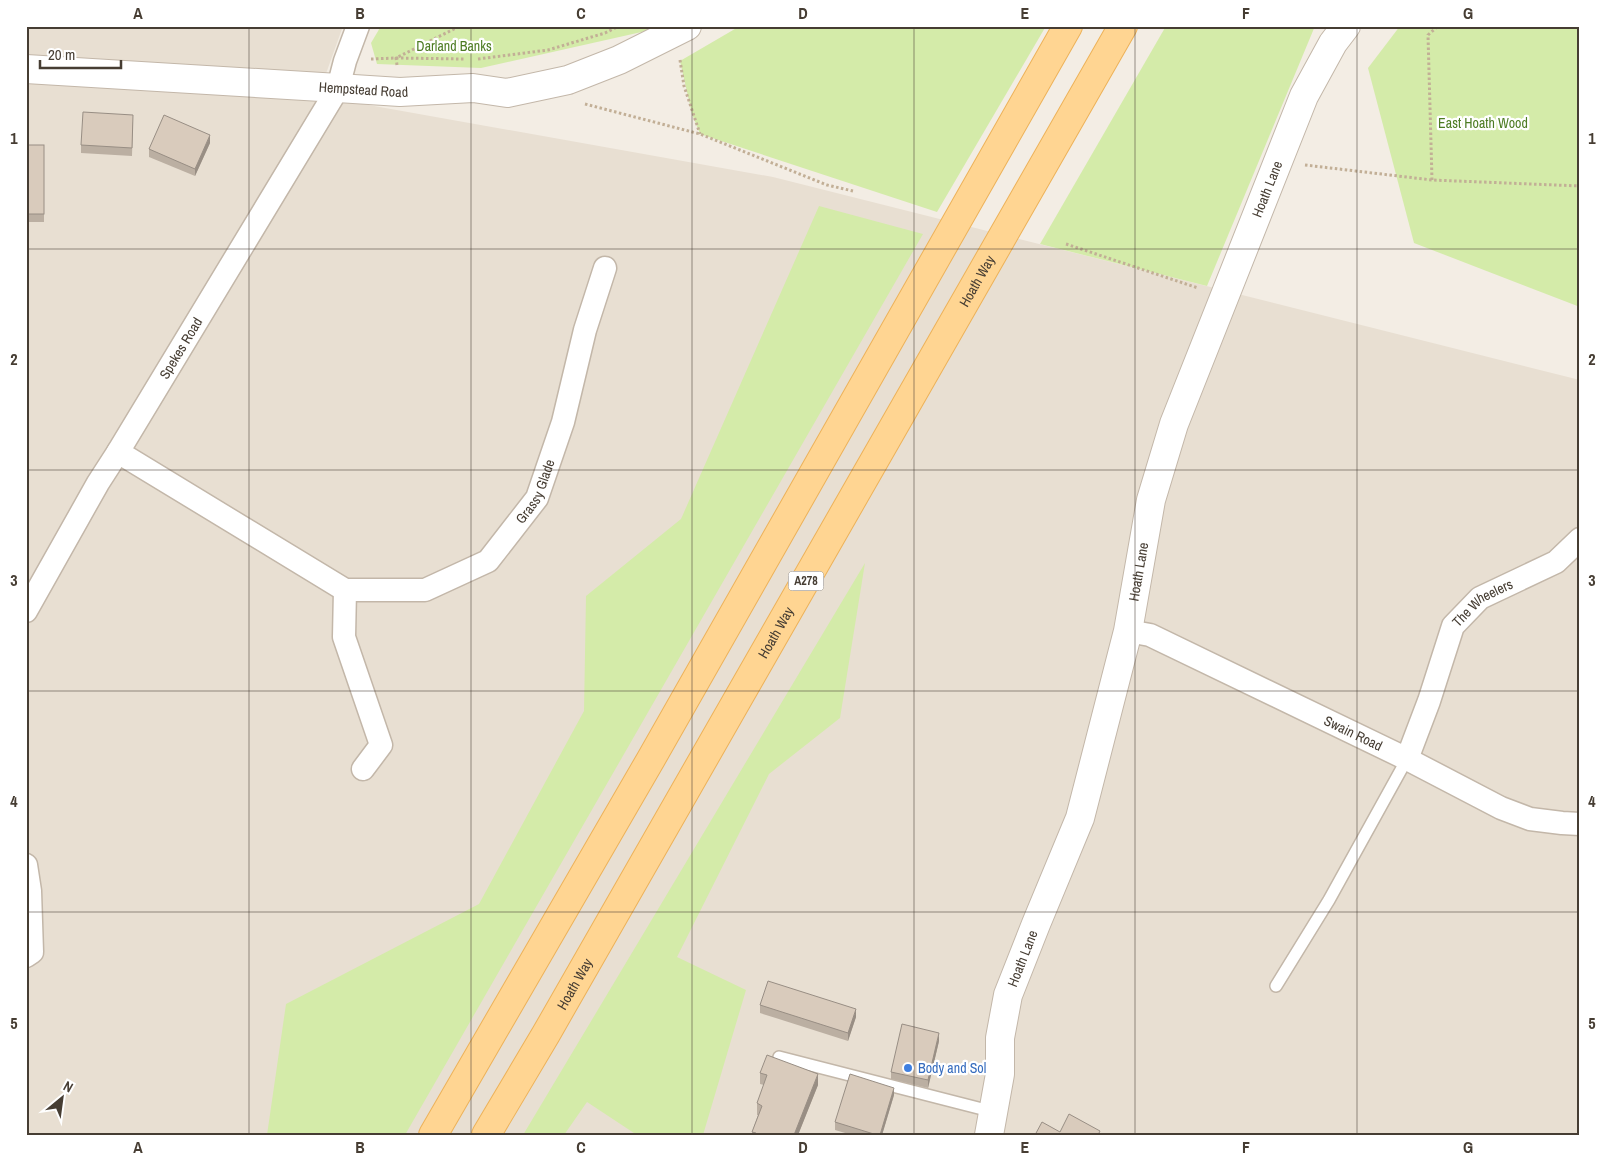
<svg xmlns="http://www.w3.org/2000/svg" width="1606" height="1161" font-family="'Archivo Narrow',sans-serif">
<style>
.residential{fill:#e8dfd2}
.green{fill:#d4eba9}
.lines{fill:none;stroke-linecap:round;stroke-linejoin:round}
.service-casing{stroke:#c3b7a9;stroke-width:14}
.minor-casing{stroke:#c3b7a9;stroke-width:25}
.tertiary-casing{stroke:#c3b7a9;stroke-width:30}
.primary-casing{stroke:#edb259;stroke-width:30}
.path{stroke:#c2af96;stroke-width:3;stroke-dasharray:2.5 2.5;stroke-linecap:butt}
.service{stroke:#fff;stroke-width:11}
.minor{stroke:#fff;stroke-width:22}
.tertiary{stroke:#fff;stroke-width:28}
.primary{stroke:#ffd592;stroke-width:28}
.wall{fill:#bbafa2}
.shaded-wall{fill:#988e84}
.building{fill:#d9cbbc;stroke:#988e84}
.grid{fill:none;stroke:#463d33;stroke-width:1;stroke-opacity:0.55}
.shop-dot{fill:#3f7fe0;stroke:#fff;stroke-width:2}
.labels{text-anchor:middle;stroke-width:4.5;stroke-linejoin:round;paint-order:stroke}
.shield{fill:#fff;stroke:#7e7770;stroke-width:1}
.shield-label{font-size:12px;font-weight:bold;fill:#463d33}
.park-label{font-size:14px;fill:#4d7c23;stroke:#fff}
.street-label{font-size:14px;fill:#463d33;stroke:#fff}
.shop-label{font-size:14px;fill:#366cbe;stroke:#fff;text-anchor:start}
.neatline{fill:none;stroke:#463d33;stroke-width:2}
.grid-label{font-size:16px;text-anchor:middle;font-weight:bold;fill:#463d33}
</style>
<rect width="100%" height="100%" fill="#f3ede4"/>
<!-- residential -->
<path class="residential" d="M 26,26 L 343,26 L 318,96 L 773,177 L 1580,380 L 1580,1135 L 26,1135 Z"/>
<!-- green -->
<g class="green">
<path d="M 381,26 L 654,26 L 646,31 L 481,68 L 377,64 L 371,43 Z"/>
<path d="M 740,26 L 1046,26 L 937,212 L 700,134 L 692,114 L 680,61 Z"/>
<path d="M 1166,26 L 1315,26 L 1207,286 L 1040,244 Z"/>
<path d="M 1400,26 L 1580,26 L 1580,307 L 1414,243 L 1368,68 Z"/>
<path d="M 819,206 L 923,234 L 405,1135 L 267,1135 L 286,1004 L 479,904 L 584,711 L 586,596 L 681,519 Z"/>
<path d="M 865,563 L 840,718 L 769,774 L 677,957 L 746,990 L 703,1135 L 637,1135 L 587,1102 L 564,1135 L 523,1135 Z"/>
</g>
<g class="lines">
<!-- service casing -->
<g class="service-casing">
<g id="service">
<path d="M 1276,986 L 1329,900 L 1407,759"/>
<path d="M 779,1057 L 994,1112"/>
</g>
</g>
<!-- minor casing -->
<g class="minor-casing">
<g id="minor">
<path id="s1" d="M 118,452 L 345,590 L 425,590 L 488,561 L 537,498 L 563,422 L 585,330 L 605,268"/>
<path d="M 345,590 L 344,637 L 381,745 L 363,769"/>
<path id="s2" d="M 26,611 L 98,483 L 118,452 L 338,88 L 345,61 L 358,26"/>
<path id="s3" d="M 1128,631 L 1150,635 L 1407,759 L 1501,808 L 1530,819 L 1562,823 L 1580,824"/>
<path id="s4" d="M 1407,759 L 1429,701 L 1453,626 L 1480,598 L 1556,562 L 1580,539"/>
<path d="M 26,865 L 30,891 L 32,952 L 26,956"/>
</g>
</g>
<!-- tertiary casing -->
<g class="tertiary-casing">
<g id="tertiary">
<path id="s5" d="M 26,69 L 338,88 L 400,92 L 473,88 L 507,93 L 568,80 L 619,60 L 687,26"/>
<path id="s6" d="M 989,1135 L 1000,1074 L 1000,1038 L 1008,995 L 1036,924 L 1080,818 L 1128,631 L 1151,500 L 1174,424 L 1304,96 L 1333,43 L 1346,26"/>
</g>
</g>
<!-- primary casing -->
<g class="primary-casing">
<g id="primary">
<path d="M 433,1135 L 651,759 L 1068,26"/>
<path id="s7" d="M 486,1135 L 546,1034 L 1123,26"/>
</g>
</g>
<!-- path -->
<g class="path">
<path d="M 371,59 L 396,58 L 464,59"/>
<path d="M 478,59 L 548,50 L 605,33 L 619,26"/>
<path d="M 680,60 L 684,86 L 700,134"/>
<path d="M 397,65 L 396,58 L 460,26"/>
<path d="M 585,104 L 700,134 L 827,185 L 853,191"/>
<path d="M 1305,165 L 1432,180 L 1580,186"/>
<path d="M 1432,180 L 1428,35 L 1438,26"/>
<path d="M 1066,244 L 1198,288"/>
</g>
<!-- service -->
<use href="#service" class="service"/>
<!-- minor -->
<use href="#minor" class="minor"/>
<!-- tertiary -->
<use href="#tertiary" class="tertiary"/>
<!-- primary -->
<use href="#primary" class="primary"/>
</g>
<!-- wall -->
<g class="wall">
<path d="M 133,122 L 132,156 L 81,153 L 81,145 Z"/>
<path d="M 210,143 L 195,176 L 149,157 L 149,149 Z"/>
<rect x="26" y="145" width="18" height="77"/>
<path d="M 760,1005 L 856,1017 L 848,1041 L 760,1013 Z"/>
<path d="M 939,1041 L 928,1088 L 891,1079 L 891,1072 Z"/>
<path d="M 760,1073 L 818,1085 L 798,1135 L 752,1135 L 752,1132 L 758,1115 L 757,1115 L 757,1103 L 764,1085 L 760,1084 Z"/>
<path d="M 894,1095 L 882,1135 L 852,1135 L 835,1130 L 835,1122 Z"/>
</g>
<!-- shaded-wall -->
<g class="shaded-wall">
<path d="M 210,135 L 210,143 L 195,176 L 195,169 Z"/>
<path d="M 856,1009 L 856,1017 L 848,1041 L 848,1033 Z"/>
<path d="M 939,1033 L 939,1041 L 928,1088 L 928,1080 Z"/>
<path d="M 818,1074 L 818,1085 L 798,1135 L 794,1135 Z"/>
<path d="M 894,1088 L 894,1095 L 882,1135 L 880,1135 Z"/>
</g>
<!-- building -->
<g class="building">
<path d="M 83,112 L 133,115 L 132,148 L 81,145 Z"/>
<path d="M 164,115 L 210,135 L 195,169 L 149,149 Z"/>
<rect x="26" y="145" width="18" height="69"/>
<path d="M 768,981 L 856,1009 L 848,1033 L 760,1005 Z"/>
<path d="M 902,1024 L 939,1033 L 928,1080 L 891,1072 Z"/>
<path d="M 767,1055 L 818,1074 L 794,1135 L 755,1135 L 756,1133 L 752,1132 L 762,1106 L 757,1103 L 767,1075 L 760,1073 Z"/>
<path d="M 850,1074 L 894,1088 L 880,1135 L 877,1135 L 835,1122 Z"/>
<path d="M 1069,1114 L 1100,1131 L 1098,1135 L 1035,1135 L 1042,1122 L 1060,1132 Z"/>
</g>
<!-- grid -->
<path class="grid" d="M 249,26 L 249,1135M 471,26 L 471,1135M 692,26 L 692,1135M 914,26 L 914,1135M 1135,26 L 1135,1135M 1357,26 L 1357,1135M 26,249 L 1580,249M 26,470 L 1580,470M 26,691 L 1580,691M 26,912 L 1580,912"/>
<!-- markers -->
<circle class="shop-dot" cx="908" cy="1068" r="5"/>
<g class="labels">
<!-- shield labels -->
<rect class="shield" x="788.5" y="571.5" width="35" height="19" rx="4"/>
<g class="shield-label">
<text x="806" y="585">A278</text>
</g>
<!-- park labels -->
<g class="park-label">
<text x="454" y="51">Darland Banks</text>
<text x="1483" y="128">East Hoath Wood</text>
</g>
<!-- street labels -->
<g class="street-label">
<text dy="5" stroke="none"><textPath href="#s5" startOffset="338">Hempstead Road</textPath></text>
<text dy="5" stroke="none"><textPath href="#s6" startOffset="991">Hoath Lane</textPath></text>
<text dy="5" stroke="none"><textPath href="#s7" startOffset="985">Hoath Way</textPath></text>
<text dy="5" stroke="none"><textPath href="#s2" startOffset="305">Spekes Road</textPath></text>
<text dy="5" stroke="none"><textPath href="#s1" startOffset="500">Grassy Glade</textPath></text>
<text dy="5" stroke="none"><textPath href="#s6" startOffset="586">Hoath Lane</textPath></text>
<text dy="5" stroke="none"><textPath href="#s4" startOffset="179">The Wheelers</textPath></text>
<text dy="5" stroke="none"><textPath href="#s7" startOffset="580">Hoath Way</textPath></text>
<text dy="5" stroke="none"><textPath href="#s3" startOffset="248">Swain Road</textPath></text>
<text dy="5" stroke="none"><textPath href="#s6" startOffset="181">Hoath Lane</textPath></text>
<text dy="5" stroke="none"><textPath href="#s7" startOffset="175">Hoath Way</textPath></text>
</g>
<!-- shop labels -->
<g class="shop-label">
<text x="918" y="1073">Body and Sol</text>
</g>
</g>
<!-- border -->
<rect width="1606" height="1161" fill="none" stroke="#ffffff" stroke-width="55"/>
<!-- north arrow -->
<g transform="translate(62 1098) rotate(29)" stroke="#ffffff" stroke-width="4" paint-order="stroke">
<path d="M0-4L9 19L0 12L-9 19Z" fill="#463d33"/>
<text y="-8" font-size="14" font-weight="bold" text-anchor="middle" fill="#463d33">N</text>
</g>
<!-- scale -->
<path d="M40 60v8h81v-8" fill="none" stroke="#463d33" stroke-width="2.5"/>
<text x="48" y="60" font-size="15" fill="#463d33" stroke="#ffffff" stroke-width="4" paint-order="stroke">20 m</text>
<rect x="28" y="28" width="1550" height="1106" class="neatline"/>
<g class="grid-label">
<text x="138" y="19">A</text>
<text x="360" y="19">B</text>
<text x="581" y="19">C</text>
<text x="803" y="19">D</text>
<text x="1025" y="19">E</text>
<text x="1246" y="19">F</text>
<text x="1468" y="19">G</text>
<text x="14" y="144">1</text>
<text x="1592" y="144">1</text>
<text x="14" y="365">2</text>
<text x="1592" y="365">2</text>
<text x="14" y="586">3</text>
<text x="1592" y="586">3</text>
<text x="14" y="807">4</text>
<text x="1592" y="807">4</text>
<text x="14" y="1029">5</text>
<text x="1592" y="1029">5</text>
<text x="138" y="1153">A</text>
<text x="360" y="1153">B</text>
<text x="581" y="1153">C</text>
<text x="803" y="1153">D</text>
<text x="1025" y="1153">E</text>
<text x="1246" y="1153">F</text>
<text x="1468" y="1153">G</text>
</g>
</svg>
